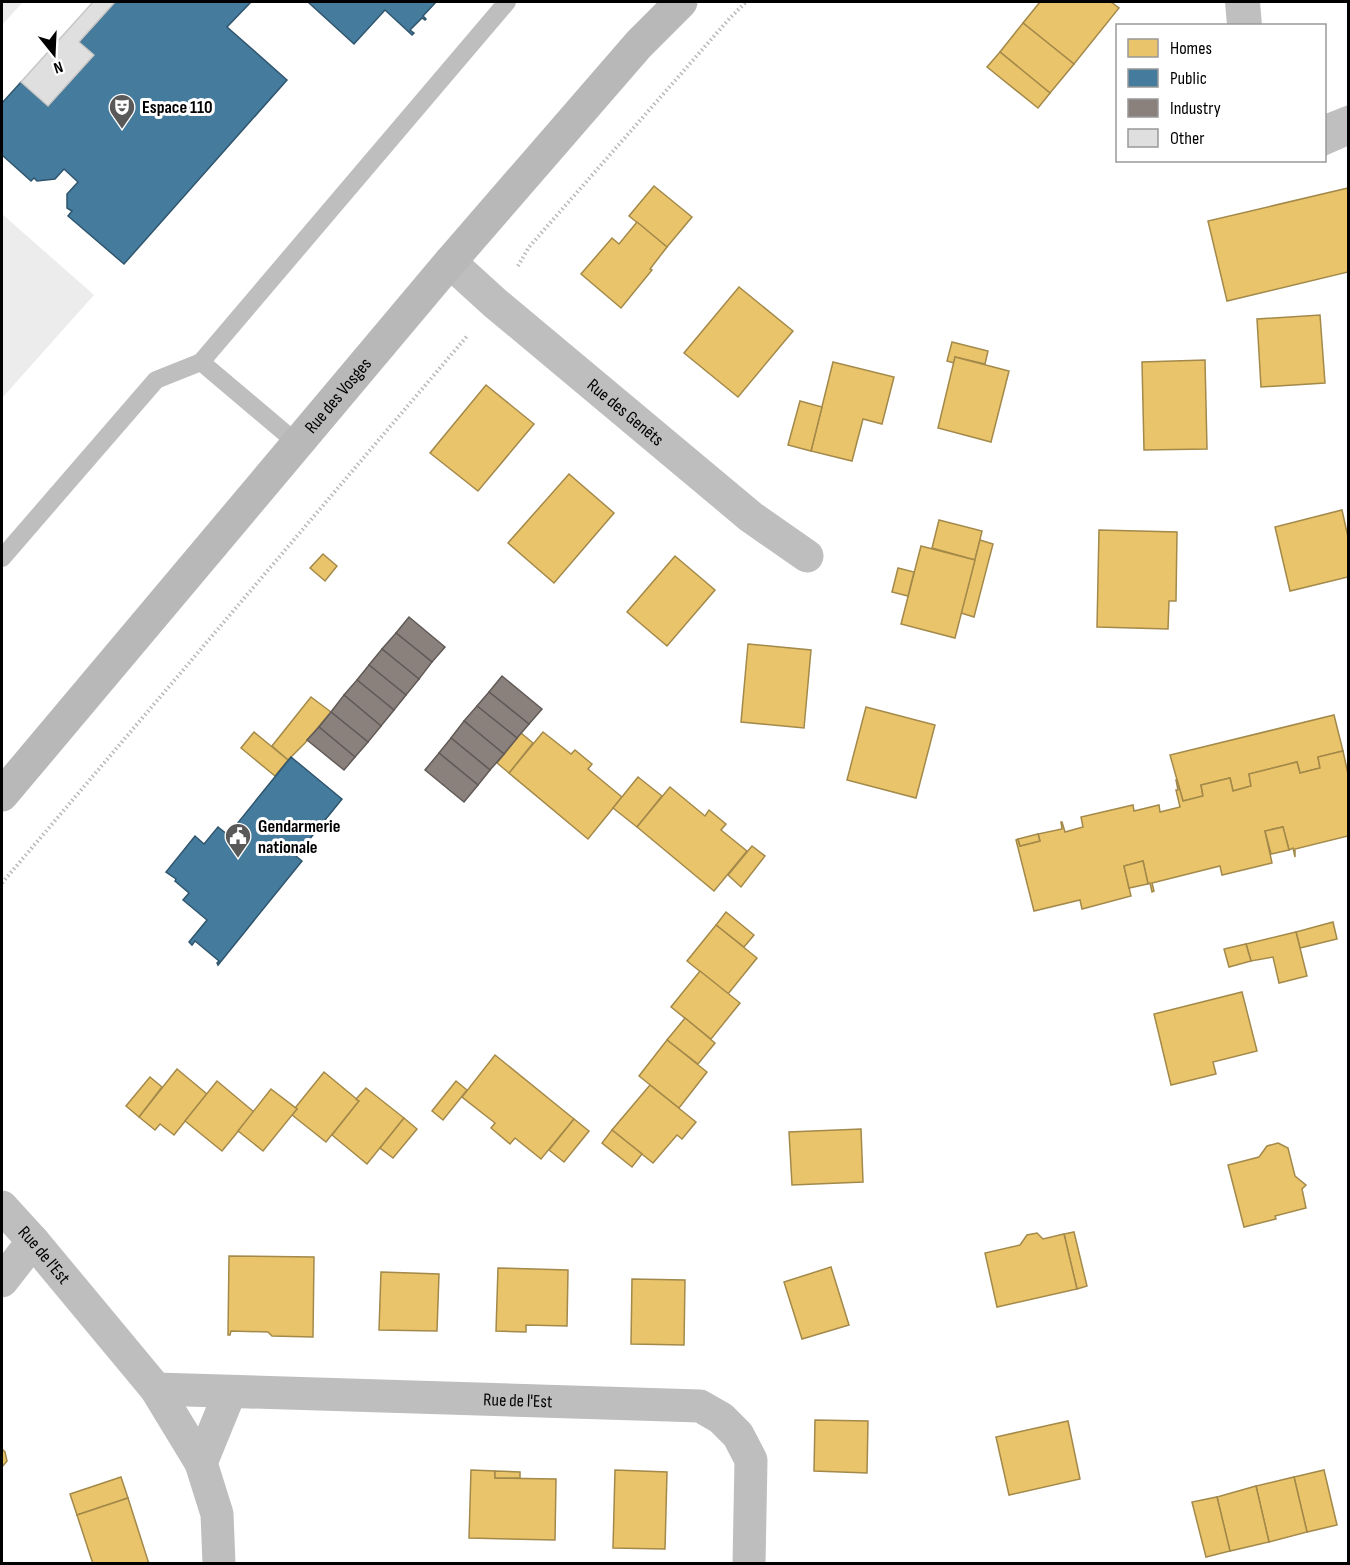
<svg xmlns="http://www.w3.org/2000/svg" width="1350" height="1565" font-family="'Sofia Sans Condensed',sans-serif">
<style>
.green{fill:#ececec}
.water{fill:#bfbfbf}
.homes{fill:#e9c46a;stroke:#a3894a;stroke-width:1.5}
.public{fill:#457b9d;stroke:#30566e;stroke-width:1.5}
.industry{fill:#8a817c;stroke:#615a57;stroke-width:1.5}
.building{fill:#dfdfdf;stroke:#c7c7c7;stroke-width:1.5}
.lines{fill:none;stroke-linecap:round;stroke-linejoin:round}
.path{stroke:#b9b9b9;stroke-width:4;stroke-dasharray:1.5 3;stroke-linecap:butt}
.lane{stroke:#bebebe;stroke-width:18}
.street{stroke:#bebebe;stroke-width:33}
.secondary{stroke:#b8b8b8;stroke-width:33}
.labels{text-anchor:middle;stroke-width:6;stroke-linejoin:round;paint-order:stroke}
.poi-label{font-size:18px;font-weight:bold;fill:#000;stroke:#fff;text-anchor:start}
.street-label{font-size:18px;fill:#000;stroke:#fff}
</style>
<rect width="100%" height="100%" fill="#fff"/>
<!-- green -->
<g class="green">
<path d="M 2,2 L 23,2 L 2,25 Z"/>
<path d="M 2,214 L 94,295 L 2,398 Z"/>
</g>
<!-- water -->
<g class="water">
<path d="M 1225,2 L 1260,2 L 1262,25 L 1227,25 Z"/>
<path d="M 1348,105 L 1348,146 L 1325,156 L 1325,114 Z"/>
</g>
<!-- homes -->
<g class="homes">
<path d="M 1040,2 L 1111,2 L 1119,8 L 1074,64 L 1023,23 Z"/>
<path d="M 1023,23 L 1074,64 L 1050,93 L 1000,52 Z"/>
<path d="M 1000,52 L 1050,93 L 1038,108 L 987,67 Z"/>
<path d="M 654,186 L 692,217 L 667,247 L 629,216 Z"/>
<path d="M 1348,188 L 1348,272 L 1227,301 L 1208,221 Z"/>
<path d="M 637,222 L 667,247 L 650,269 L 652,270 L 621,308 L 581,274 L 612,238 L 619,244 Z"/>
<path d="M 739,287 L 793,331 L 738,397 L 684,353 Z"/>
<path d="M 1320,315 L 1325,383 L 1261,387 L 1257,319 Z"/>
<path d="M 952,342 L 988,351 L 985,364 L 955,357 L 954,363 L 947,361 Z"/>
<path d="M 955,357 L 1009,371 L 991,442 L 938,428 Z"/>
<path d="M 1205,360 L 1207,449 L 1144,450 L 1142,362 Z"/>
<path d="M 833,362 L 894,377 L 882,424 L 863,419 L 852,461 L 811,451 Z"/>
<path d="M 486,385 L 534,424 L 478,491 L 430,453 Z"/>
<path d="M 800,401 L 822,407 L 811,451 L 788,445 Z"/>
<path d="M 569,474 L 614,513 L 554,583 L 508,543 Z"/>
<path d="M 1342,510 L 1348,537 L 1348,577 L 1290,591 L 1275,527 Z"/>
<path d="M 939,520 L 982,531 L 975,560 L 932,548 Z"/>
<path d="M 1099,530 L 1177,532 L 1176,601 L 1169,601 L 1168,629 L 1097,627 Z"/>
<path d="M 980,540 L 993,544 L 974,617 L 961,613 Z"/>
<path d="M 921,546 L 975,560 L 955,638 L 901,624 Z"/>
<path d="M 323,554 L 337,566 L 325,581 L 310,568 Z"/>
<path d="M 675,556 L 715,590 L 667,646 L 627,612 Z"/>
<path d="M 898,568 L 914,572 L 908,596 L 892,592 Z"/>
<path d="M 748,644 L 811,650 L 804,728 L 741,722 Z"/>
<path d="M 311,697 L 331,712 L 305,743 L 288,760 L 272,746 Z"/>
<path d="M 866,707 L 935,725 L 916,798 L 847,780 Z"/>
<path d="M 1334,715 L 1343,751 L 1318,757 L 1320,768 L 1300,773 L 1297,762 L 1249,774 L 1251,786 L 1233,791 L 1230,778 L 1201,785 L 1203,796 L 1183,801 L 1170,755 Z"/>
<path d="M 254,732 L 288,760 L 275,776 L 241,748 Z"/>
<path d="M 543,732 L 571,754 L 575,750 L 592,764 L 588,769 L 622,797 L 588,839 L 509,773 Z"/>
<path d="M 521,733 L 533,743 L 509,773 L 497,763 Z"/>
<path d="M 1343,751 L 1348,774 L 1348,836 L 1295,849 L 1295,857 L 1293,848 L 1289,850 L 1283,827 L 1265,831 L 1272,863 L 1222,875 L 1220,866 L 1152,883 L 1154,891 L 1152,892 L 1150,883 L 1148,884 L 1143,861 L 1124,866 L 1131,896 L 1082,909 L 1080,900 L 1034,911 L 1016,840 L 1018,839 L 1020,846 L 1040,841 L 1038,834 L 1062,829 L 1061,822 L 1062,822 L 1065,832 L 1083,827 L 1081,817 L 1133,805 L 1134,811 L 1159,805 L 1160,812 L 1180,807 L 1176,790 L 1178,790 L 1176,780 L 1177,780 L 1183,801 L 1203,796 L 1201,785 L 1230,778 L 1233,791 L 1251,786 L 1249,774 L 1297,762 L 1300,773 L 1320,768 L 1318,757 Z"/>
<path d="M 638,777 L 662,796 L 637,827 L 613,808 Z"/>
<path d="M 670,787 L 705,816 L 709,810 L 726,824 L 721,830 L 747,851 L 714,891 L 637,827 Z"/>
<path d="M 1283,827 L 1289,850 L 1271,854 L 1265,831 Z"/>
<path d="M 1038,834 L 1040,841 L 1020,846 L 1018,839 Z"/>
<path d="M 752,846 L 765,856 L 741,887 L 728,875 Z"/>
<path d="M 1143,861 L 1148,884 L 1129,888 L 1124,866 Z"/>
<path d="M 726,912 L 754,935 L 744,947 L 716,925 Z"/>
<path d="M 1333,922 L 1337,939 L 1300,948 L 1296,932 Z"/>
<path d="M 716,925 L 757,958 L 728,994 L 687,961 Z"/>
<path d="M 1296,932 L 1307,976 L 1279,983 L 1273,957 L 1251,961 L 1246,944 Z"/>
<path d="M 1246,944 L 1251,961 L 1229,967 L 1224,949 Z"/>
<path d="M 700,971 L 740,1003 L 711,1039 L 671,1007 Z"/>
<path d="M 1242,992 L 1257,1051 L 1213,1062 L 1216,1074 L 1171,1085 L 1154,1014 Z"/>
<path d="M 685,1018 L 715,1043 L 698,1064 L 667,1040 Z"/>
<path d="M 667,1040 L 707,1072 L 679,1108 L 639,1076 Z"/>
<path d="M 495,1055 L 574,1119 L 541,1159 L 515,1138 L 510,1144 L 491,1128 L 495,1123 L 462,1097 Z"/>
<path d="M 177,1069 L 207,1094 L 174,1135 L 160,1124 L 155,1130 L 139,1117 Z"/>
<path d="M 324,1072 L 359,1101 L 326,1142 L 292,1115 L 297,1109 L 295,1108 Z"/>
<path d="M 150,1077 L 162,1087 L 139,1117 L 126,1106 Z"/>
<path d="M 217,1081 L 254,1112 L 222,1151 L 185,1121 Z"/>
<path d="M 456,1081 L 467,1090 L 443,1120 L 432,1111 Z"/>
<path d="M 650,1085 L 696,1122 L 682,1139 L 677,1135 L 653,1163 L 612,1130 Z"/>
<path d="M 366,1088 L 404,1118 L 367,1164 L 332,1135 L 359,1101 L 356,1099 Z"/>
<path d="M 271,1089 L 297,1109 L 263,1151 L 238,1131 Z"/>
<path d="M 404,1118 L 417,1129 L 393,1158 L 380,1148 Z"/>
<path d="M 574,1119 L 589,1131 L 564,1162 L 549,1150 Z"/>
<path d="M 861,1129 L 863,1182 L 792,1185 L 789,1132 Z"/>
<path d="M 612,1130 L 642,1154 L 632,1167 L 602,1143 Z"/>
<path d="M 1278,1143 L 1288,1148 L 1295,1176 L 1306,1185 L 1302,1189 L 1306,1208 L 1275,1216 L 1276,1219 L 1244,1227 L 1228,1165 L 1259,1157 L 1267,1146 Z"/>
<path d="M 1074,1232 L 1087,1286 L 1077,1289 L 1064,1234 Z"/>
<path d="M 1037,1233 L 1043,1239 L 1064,1234 L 1077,1289 L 997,1307 L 985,1253 L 1020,1245 L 1027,1235 Z"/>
<path d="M 229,1256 L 314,1257 L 313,1337 L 272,1336 L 268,1332 L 231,1331 L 230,1335 L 228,1335 Z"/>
<path d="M 831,1267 L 849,1325 L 802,1339 L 784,1282 Z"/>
<path d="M 498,1268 L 568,1270 L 567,1326 L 526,1325 L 526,1332 L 496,1331 Z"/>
<path d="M 381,1272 L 439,1274 L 437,1331 L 379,1330 Z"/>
<path d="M 632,1279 L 685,1280 L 684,1345 L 631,1344 Z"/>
<path d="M 815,1420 L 868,1421 L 867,1473 L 814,1471 Z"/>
<path d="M 1068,1421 L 1080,1479 L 1009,1495 L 996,1437 Z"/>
<path d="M 2,1449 L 5,1452 L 7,1461 L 2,1467 Z"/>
<path d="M 471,1470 L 495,1471 L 495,1478 L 556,1479 L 555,1540 L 469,1538 Z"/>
<path d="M 615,1470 L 667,1472 L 665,1549 L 613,1548 Z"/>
<path d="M 1324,1470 L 1337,1525 L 1307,1532 L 1294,1477 Z"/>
<path d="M 495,1471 L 520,1472 L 520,1478 L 495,1478 Z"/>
<path d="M 121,1477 L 128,1498 L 77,1515 L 70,1494 Z"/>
<path d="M 1294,1477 L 1307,1532 L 1269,1542 L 1256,1486 Z"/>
<path d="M 1256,1486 L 1269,1542 L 1230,1551 L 1217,1497 Z"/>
<path d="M 1217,1497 L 1230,1551 L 1206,1557 L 1192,1502 Z"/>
<path d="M 128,1498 L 149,1564 L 93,1564 L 77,1515 Z"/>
</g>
<!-- public -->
<g class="public">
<path d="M 115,2 L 251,2 L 227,27 L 287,80 L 124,264 L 68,216 L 72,211 L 67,208 L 67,194 L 78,182 L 64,169 L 55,179 L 37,181 L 34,178 L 31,181 L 2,155 L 2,103 L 21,82 L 48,106 L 94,55 L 79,42 Z"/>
<path d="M 308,2 L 436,2 L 423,16 L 426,19 L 425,20 L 422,18 L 410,30 L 414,33 L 412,35 L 385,10 L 354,44 Z"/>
<path d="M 291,757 L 342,799 L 296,856 L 302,861 L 218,965 L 217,963 L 219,961 L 195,941 L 192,945 L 189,942 L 207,920 L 183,900 L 189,893 L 175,881 L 176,879 L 166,872 L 195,836 L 204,844 L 218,827 L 228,835 Z"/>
</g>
<!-- industry -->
<g class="industry">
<path d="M 409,617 L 445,647 L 432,662 L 396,633 Z"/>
<path d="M 396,633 L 432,662 L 419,679 L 382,649 Z"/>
<path d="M 382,649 L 419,679 L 406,695 L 369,665 Z"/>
<path d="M 369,665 L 406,695 L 394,710 L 357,680 Z"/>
<path d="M 502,676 L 542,709 L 529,724 L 489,692 Z"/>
<path d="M 357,680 L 394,710 L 381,726 L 344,695 Z"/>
<path d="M 489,692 L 529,724 L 517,738 L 477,706 Z"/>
<path d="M 344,695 L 381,726 L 368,742 L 331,712 Z"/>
<path d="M 477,706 L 517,738 L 504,754 L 464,721 Z"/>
<path d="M 331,712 L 368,742 L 355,757 L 319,727 Z"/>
<path d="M 464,721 L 504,754 L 490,770 L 451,738 Z"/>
<path d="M 319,727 L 355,757 L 344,770 L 307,740 Z"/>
<path d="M 451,738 L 490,770 L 478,785 L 439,753 Z"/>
<path d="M 439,753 L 478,785 L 464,802 L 425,770 Z"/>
</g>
<!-- building -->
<path class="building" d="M 93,2 L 115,2 L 79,42 L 94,55 L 48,106 L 21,82 Z"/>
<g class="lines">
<!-- path -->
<g class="path">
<path d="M 518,266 L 529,247 L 730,18 L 746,2"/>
<path d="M 2,883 L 468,335"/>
</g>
<!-- lane -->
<g class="lane">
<path d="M 201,362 L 507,2"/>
<path d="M 2,558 L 156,380 L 201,362 L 298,444"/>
</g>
<!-- street -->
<g class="street">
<path id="s1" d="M 450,262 L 495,303 L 751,517 L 807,556"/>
<path id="s2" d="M 2,1207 L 33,1241 L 156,1389 L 201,1463 L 217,1514 L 219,1564"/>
<path d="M 2,1281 L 33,1241"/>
<path id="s3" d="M 156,1389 L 700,1406 L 721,1418 L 738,1435 L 751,1460 L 749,1564"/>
<path d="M 201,1463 L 230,1392"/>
</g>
<!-- secondary -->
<path class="secondary" id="s4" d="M 2,795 L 450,262 L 639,44 L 681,2"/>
</g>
<!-- icons -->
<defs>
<g id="theatre-pin" transform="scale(1.35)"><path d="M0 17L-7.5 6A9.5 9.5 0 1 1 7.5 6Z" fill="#595959" stroke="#fff"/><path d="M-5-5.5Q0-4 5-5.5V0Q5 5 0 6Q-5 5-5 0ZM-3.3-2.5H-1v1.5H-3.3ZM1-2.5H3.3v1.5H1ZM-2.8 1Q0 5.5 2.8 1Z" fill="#fff"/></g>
<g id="civic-pin" transform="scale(1.35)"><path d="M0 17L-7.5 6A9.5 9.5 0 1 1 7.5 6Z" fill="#595959" stroke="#fff"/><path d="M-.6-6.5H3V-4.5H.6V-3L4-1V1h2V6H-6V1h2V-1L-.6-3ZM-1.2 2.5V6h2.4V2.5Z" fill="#fff"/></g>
</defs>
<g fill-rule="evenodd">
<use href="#theatre-pin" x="122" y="107"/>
<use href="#civic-pin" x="238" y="836"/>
</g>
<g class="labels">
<!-- poi labels -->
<g class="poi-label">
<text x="142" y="113">Espace 110</text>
<text x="258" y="832">Gendarmerie<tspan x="258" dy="21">nationale</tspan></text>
</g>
<!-- street labels -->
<g class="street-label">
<text dy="6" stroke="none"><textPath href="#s4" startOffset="522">Rue des Vosges</textPath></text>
<text dy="6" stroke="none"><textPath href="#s1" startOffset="231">Rue des Genêts</textPath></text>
<text dy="6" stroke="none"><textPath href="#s2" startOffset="64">Rue de l'Est</textPath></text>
<text dy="6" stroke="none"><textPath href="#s3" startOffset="362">Rue de l'Est</textPath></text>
</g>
</g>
<!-- border -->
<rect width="1350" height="1565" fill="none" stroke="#000000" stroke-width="6"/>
<!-- legend -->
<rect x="1116" y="24" width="210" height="138" fill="#ffffff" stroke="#999999" stroke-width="1.5"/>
<rect x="1128" y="39" width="30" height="18" fill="#e9c46a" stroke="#999999" stroke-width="1.5"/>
<text x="1170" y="54" font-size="18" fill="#000000">Homes</text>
<rect x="1128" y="69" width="30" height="18" fill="#457b9d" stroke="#999999" stroke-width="1.5"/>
<text x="1170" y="84" font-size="18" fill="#000000">Public</text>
<rect x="1128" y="99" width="30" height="18" fill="#8a817c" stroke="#999999" stroke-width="1.5"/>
<text x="1170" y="114" font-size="18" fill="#000000">Industry</text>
<rect x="1128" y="129" width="30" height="18" fill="#dfdfdf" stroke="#999999" stroke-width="1.5"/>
<text x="1170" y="144" font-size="18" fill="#000000">Other</text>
<!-- north arrow -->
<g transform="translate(54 54) rotate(162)" stroke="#ffffff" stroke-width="4.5" paint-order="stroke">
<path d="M0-4.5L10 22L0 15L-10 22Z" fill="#000000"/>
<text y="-9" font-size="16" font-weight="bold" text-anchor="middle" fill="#000000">N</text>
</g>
</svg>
